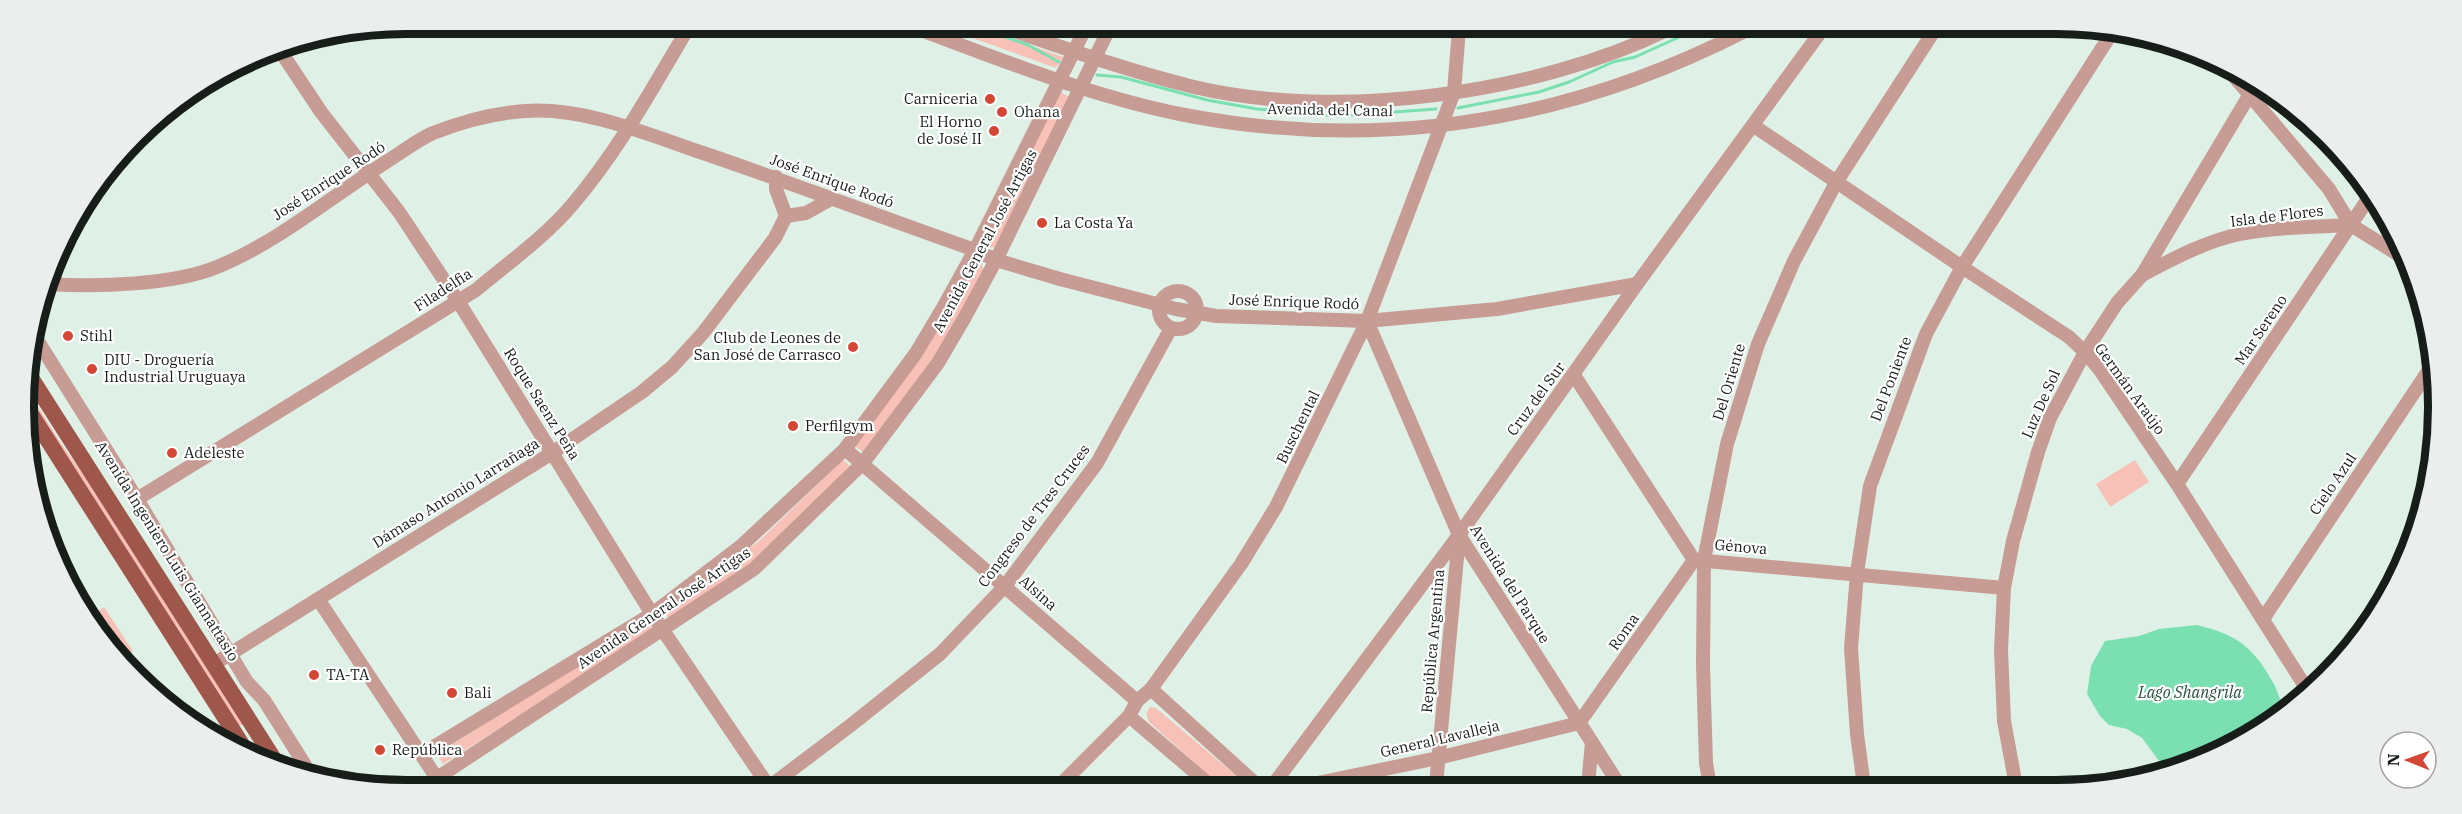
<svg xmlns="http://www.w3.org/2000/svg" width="2462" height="814" font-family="'IBM Plex Serif',serif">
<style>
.green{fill:#f8c1b7}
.water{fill:#7ae0b2}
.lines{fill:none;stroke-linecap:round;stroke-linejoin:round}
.stream{stroke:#7ae0b2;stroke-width:3}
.minor{stroke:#c79c94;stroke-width:14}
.major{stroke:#a0574b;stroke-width:16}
.poi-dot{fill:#d44736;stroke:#fff;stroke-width:2}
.labels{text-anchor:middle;stroke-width:4.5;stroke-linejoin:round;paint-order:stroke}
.poi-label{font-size:15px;fill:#171e1a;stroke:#fff;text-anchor:start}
.street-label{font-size:15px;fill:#171e1a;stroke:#fff}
.water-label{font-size:16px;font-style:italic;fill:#25513e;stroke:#fff}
.rim{fill:none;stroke:#171e1a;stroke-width:8}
</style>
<rect width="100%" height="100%" fill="#dff1e7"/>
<!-- green -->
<g class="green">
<path d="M 939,26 L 975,26 L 1063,57 L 1056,68 Z"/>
<path d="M 1060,92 L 1070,97 L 995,247 L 987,248 L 985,245 Z"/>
<path d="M 976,262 L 981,263 L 984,270 L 931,363 L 865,454 L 855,446 Z"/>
<path d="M 30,394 L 62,445 L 105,504 L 245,724 L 239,726 L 30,401 Z"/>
<path d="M 843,460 L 852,468 L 766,552 L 670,620 L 663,612 L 758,542 Z"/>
<path d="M 2135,460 L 2149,482 L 2110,507 L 2096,484 Z"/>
<path d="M 104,607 L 133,651 L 125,657 L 88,618 Z"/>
<path d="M 647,621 L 654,631 L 443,764 L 437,754 Z"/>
<path d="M 1150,707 L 1156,708 L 1247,785 L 1220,785 L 1149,722 L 1146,714 Z"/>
</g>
<!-- water -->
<path class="water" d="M 2197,625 C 2239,635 2254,648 2275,686 C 2278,693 2280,701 2285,707 L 2225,750 L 2165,769 L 2142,738 L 2127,729 L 2109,725 L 2100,716 L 2087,694 L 2091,666 L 2105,641 L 2139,636 L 2159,629 Z"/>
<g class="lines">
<!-- stream -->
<g class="stream">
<path d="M 974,26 L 1028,45 L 1059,62"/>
<path d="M 1097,75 L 1121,77 L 1207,100 L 1257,109 L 1339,116 L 1436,109"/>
<path d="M 1458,108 L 1539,92 L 1569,82 L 1613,62 L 1635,57 L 1695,30"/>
</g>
<!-- minor -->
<g class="minor">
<path d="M 910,26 C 1002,60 1094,98 1190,116 C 1385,152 1572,120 1747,30"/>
<path d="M 1003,27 C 1066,49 1129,71 1194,87 C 1337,121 1537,94 1669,29"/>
<path d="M 279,49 L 321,112 L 399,212 L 458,301 L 652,614 L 767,784"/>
<path d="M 2232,74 L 2329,189 L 2351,225 L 2399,255"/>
<path d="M 1754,126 L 1962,267 L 2069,337 L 2085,352 L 2100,370 L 2177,484 L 2308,691"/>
<path d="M 776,177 L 776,189 L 786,216 L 806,213 L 831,199"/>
<path d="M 2142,275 C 2173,259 2206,241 2240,234 C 2276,227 2314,227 2351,225"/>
<path d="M 49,284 C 97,287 173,285 217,267 C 278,242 331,197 386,162 C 401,153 417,140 433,133 C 461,122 494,113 525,111 C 585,107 647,134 703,153 C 794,184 884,218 975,250 L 996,260 L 1060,279 L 1176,309 L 1216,316 L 1367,321 L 1497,309 L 1637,284"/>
<circle cx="1178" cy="310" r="19"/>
<path d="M 1367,321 L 1459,535 L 1620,786"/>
<path d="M 34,335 L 137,499 L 247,682 L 264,700 L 305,765"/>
<path d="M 1574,375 L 1694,560"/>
<path d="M 845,449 L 1137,701"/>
<path d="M 2177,484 L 2372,193"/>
<path d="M 137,499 L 476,290 C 508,263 545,237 572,205 C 619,150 653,87 690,25"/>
<path d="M 1695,560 L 2004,588"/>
<path d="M 318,599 L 440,783"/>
<path d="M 2263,619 L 2431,367"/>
<path d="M 214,664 L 552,453 L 642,392 L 672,367 L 703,333 L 775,238 L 786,216"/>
<path d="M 1151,689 L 1257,785"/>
<path d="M 1129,716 L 1210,785"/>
<path d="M 422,754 L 652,614 L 741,546 L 845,449 L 916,353 L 944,306 L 975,250 L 1086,27"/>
<path d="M 437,778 L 754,569 L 863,463 L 938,363 L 965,317 L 996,260 L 1110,27"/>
<path d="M 773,784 L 851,725 L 940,654 L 1005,586 L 1097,463 L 1171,328"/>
<path d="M 1061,784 L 1129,716 L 1137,701 L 1151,689 L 1241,564 L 1276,507 L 1367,321 L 1454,92 L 1459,29"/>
<path d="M 1273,785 L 1459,535 L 1637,284 L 1822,30"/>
<path d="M 1308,785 L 1438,758 L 1579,723 L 1694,560"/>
<path d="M 1436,785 L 1459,536"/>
<path d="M 1588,785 L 1592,743"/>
<path d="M 1710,786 L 1706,763 L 1703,666 L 1704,560 L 1727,444 L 1758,344 L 1794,261 L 1837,181 L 1934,31"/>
<path d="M 1864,786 L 1857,734 L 1851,648 L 1857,573 L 1870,486 L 1926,334 L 1962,267 L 2113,31"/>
<path d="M 2016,786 L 2004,721 L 2001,650 L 2004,588 L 2013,541 L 2038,452 L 2050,418 L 2085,352 L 2117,303 L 2142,275 L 2256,84"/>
</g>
<!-- major -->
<g class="major">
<path d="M 28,373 L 274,759"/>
<path d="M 31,414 L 243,746"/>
</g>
</g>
<!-- markers -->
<g class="poi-dot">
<circle cx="990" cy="99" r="6"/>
<circle cx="1002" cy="112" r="6"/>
<circle cx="994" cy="131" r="6"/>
<circle cx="1042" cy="223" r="6"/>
<circle cx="68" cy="336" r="6"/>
<circle cx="853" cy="347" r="6"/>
<circle cx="92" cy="369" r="6"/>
<circle cx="793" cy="426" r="6"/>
<circle cx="172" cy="453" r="6"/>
<circle cx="314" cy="675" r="6"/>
<circle cx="452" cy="693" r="6"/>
<circle cx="380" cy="750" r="6"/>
</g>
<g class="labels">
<!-- poi labels -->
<g class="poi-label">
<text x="978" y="104" text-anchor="end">Carniceria</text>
<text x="1014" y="117">Ohana</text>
<text x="982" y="127" text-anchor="end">El Horno<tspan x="982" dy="17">de José II</tspan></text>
<text x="1054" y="228">La Costa Ya</text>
<text x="80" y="341">Stihl</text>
<text x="841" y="343" text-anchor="end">Club de Leones de<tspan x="841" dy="17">San José de Carrasco</tspan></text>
<text x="104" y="365">DIU - Droguería<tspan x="104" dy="17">Industrial Uruguaya</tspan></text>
<text x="805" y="431">Perfilgym</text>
<text x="184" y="458">Adeleste</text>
<text x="326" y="680">TA-TA</text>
<text x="464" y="698">Bali</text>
<text x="392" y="755">República</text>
</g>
<!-- street labels -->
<g class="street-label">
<text transform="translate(1330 110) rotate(1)" y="5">Avenida del Canal</text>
<text transform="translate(329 181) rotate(-33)" y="5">José Enrique Rodó</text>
<text transform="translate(832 181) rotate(20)" y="5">José Enrique Rodó</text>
<text transform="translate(2277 216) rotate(-7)" y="5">Isla de Flores</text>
<text transform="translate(985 241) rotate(-62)" y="5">Avenida General José Artigas</text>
<text transform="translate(443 290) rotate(-33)" y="5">Filadelfia</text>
<text transform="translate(1294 302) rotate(2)" y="5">José Enrique Rodó</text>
<text transform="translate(2261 330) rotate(-56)" y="5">Mar Sereno</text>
<text transform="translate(1891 379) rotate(-69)" y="5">Del Poniente</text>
<text transform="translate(1729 382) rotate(-73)" y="5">Del Oriente</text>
<text transform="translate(2130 389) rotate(54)" y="5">Germán Araújo</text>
<text transform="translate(1536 399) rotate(-54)" y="5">Cruz del Sur</text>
<text transform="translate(542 404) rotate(58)" y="5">Roque Saenz Peña</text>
<text transform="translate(2041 404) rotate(-66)" y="5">Luz De Sol</text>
<text transform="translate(1298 427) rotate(-64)" y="5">Buschental</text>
<text transform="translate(2333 484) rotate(-56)" y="5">Cielo Azul</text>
<text transform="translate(456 493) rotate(-32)" y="5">Dámaso Antonio Larrañaga</text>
<text transform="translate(1034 516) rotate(-53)" y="5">Congreso de Tres Cruces</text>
<text transform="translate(1741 547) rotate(5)" y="5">Génova</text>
<text transform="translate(167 551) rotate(58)" y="5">Avenida Ingeniero Luis Giannattasio</text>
<text transform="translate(1510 584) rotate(58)" y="5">Avenida del Parque</text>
<text transform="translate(1038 593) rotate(41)" y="5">Alsina</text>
<text transform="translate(664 608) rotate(-34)" y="5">Avenida General José Artigas</text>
<text transform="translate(1624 632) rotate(-55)" y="5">Roma</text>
<text transform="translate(1433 641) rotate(-85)" y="5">República Argentina</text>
<text transform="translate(1440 739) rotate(-13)" y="5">General Lavalleja</text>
</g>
<!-- water labels -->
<g class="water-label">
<text x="2190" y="698">Lago Shangrila</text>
</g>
</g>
<!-- crop -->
<path d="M0 0H2462V814H0ZM406 34H2056A372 372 0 0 1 2428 406V408A372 372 0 0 1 2056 780H406A372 372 0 0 1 34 408V406A372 372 0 0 1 406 34Z" fill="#eceded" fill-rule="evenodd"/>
<path class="rim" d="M406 34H2056A372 372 0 0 1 2428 406V408A372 372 0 0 1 2056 780H406A372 372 0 0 1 34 408V406A372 372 0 0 1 406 34Z"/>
<!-- north arrow -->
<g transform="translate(2408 760) rotate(271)"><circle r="28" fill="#ffffff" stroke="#a2a5a3" stroke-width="1.5"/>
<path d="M0-4.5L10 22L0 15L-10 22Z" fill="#d44736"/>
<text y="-9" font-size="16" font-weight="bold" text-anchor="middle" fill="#171e1a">N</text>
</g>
</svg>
